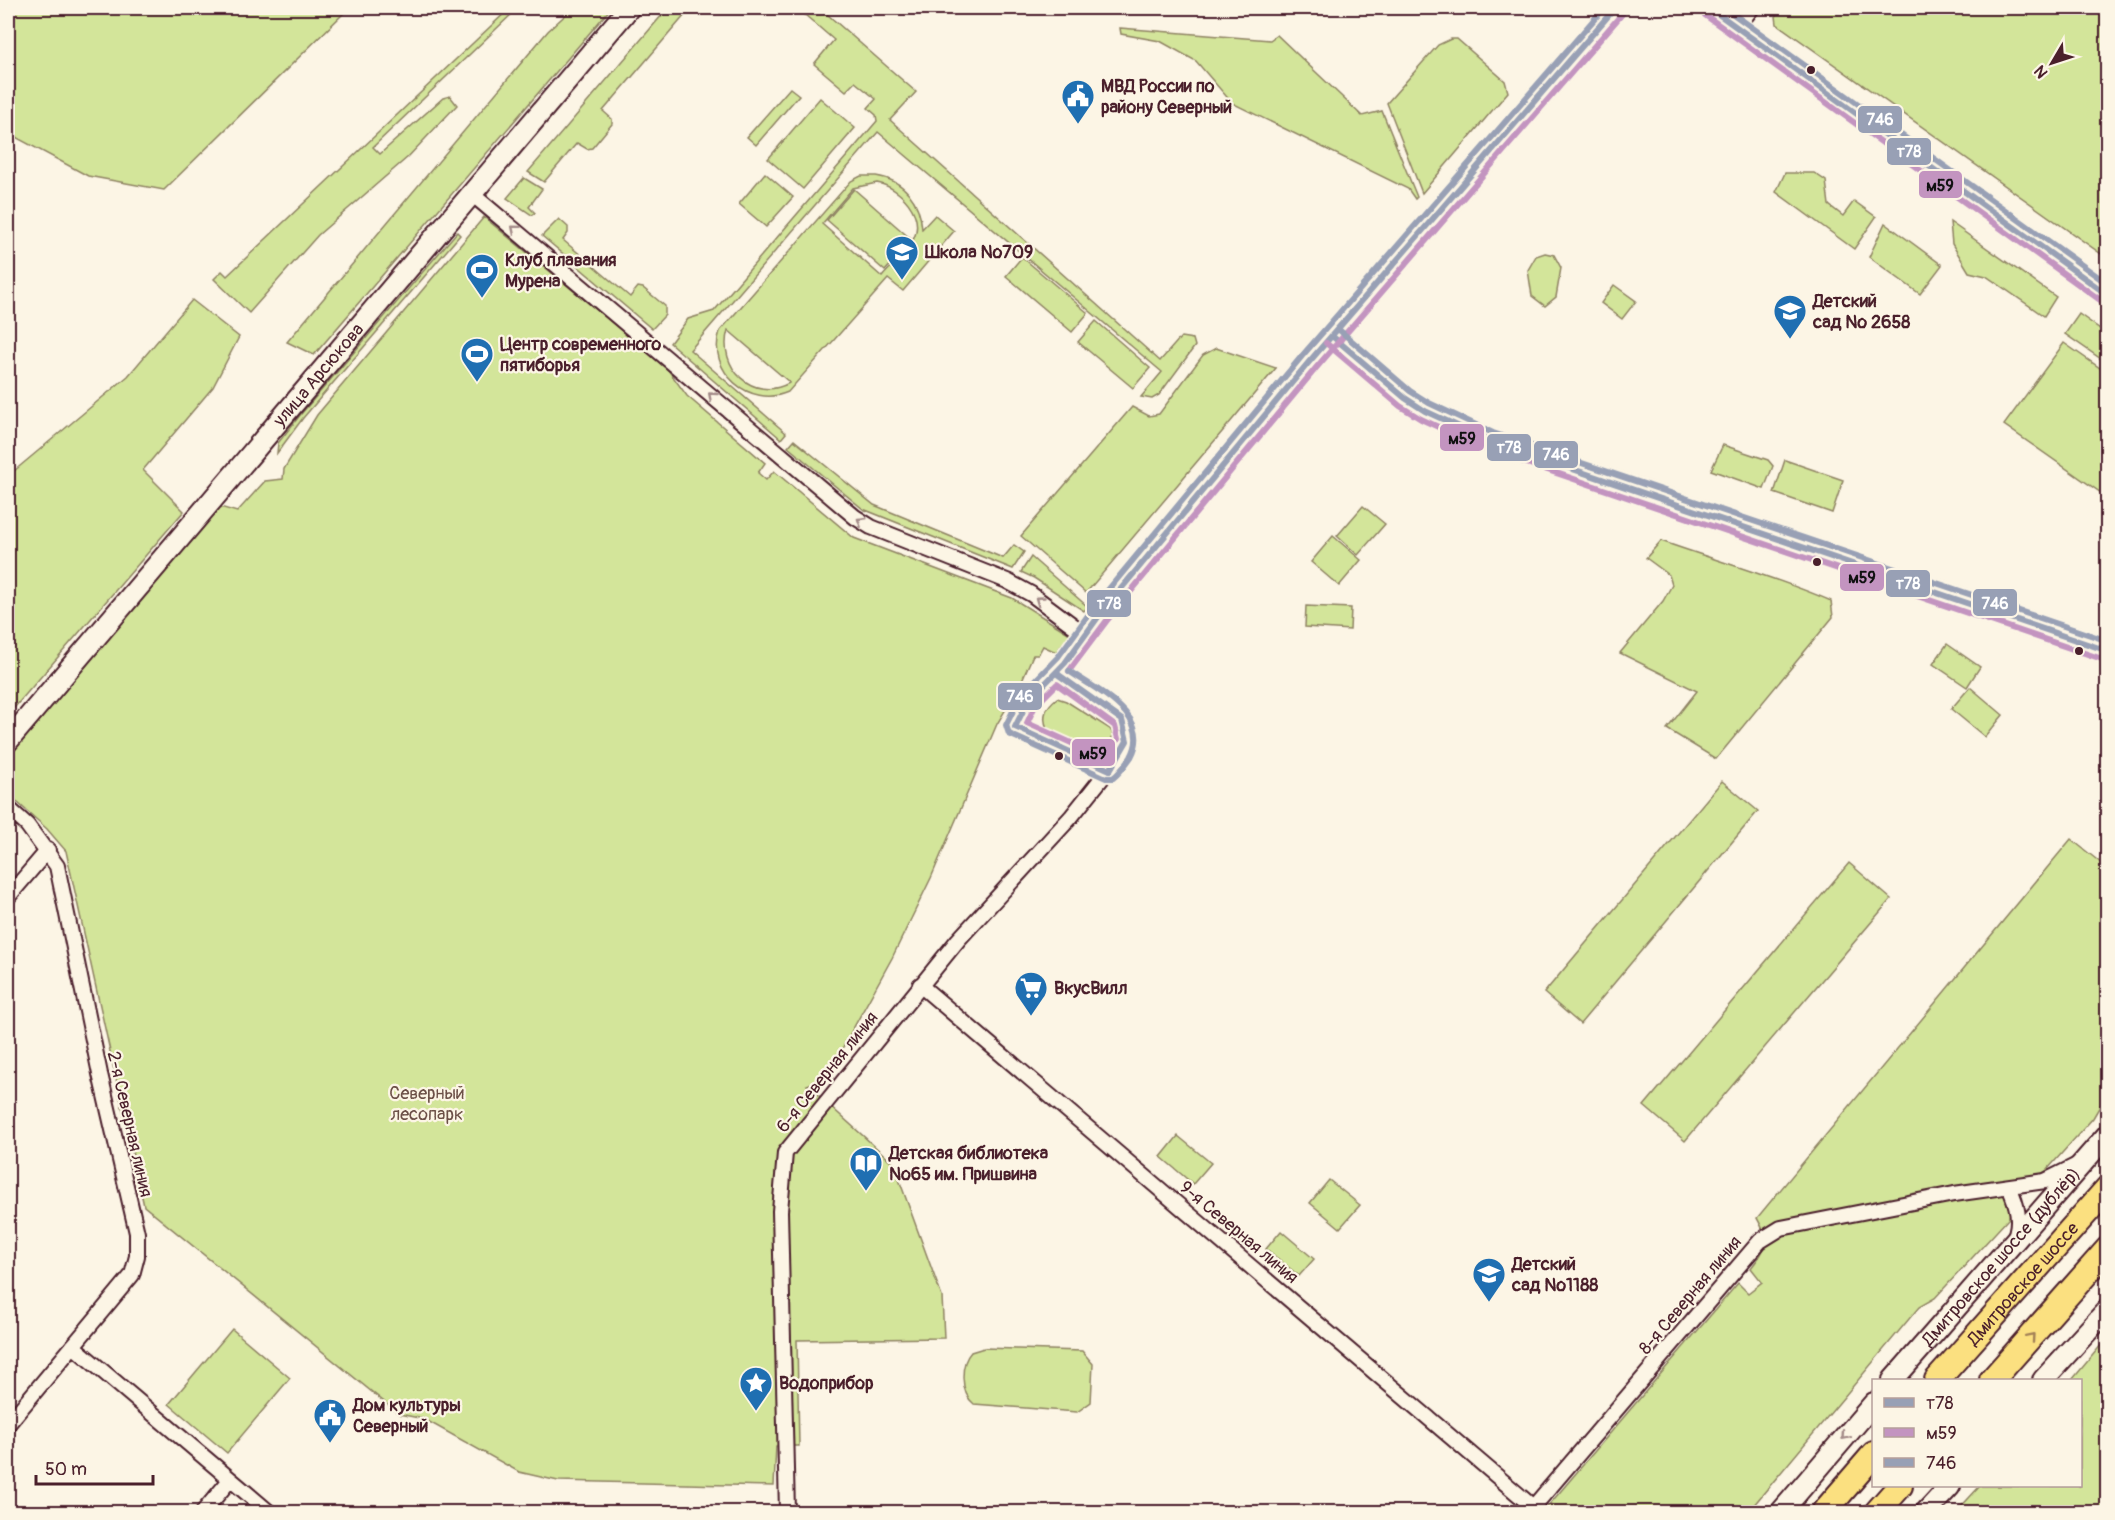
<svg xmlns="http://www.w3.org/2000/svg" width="2115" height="1520" font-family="Pangolin,sans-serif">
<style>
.green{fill:#d3e59a;stroke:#8e8262;stroke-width:1.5;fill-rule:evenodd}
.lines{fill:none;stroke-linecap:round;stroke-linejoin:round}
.street-casing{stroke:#4a1f2b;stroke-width:18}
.secondary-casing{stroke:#4a1f2b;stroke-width:24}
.highway-casing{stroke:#4a1f2b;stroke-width:28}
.street{stroke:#fcf5e5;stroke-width:14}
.secondary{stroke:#fcf5e5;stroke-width:20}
.highway{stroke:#fbe080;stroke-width:24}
.bus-1-casing{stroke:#fcf5e5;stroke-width:10}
.bus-2-casing{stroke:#fcf5e5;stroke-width:10}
.bus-3-casing{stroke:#fcf5e5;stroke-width:10}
.bus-1{stroke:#98a0b5;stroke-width:6}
.bus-2{stroke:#c394c0;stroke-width:6}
.bus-3{stroke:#98a0b5;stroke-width:6}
.oneway{stroke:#a38a88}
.oneway2{stroke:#a28056}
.bus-dot{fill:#4a1f2b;stroke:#fcf5e5;stroke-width:2}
.labels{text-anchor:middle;stroke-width:4.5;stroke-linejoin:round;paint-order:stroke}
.poi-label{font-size:18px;font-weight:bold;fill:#4a1f2b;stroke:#fcf5e5;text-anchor:start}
.street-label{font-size:18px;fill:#4a1f2b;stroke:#fcf5e5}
.park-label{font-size:18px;fill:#6c5047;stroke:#fcf5e5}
.line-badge{stroke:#fcf5e5;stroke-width:2}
.badge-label{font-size:16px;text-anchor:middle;font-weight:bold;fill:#fff}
.pale-badge-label{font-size:16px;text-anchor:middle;font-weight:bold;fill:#111}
</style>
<rect width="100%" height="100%" fill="#fcf5e5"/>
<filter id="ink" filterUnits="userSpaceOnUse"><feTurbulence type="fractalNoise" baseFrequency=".0167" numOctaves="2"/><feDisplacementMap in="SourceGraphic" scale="12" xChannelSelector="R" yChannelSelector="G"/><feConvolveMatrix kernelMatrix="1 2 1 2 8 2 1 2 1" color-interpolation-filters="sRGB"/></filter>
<g filter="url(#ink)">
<!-- green -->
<g class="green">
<path d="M 8,8 L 349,8 L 164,190 L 88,176 L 12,135 L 8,137 Z"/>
<path d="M 510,8 L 518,8 L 373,147 L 380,154 L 443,98 L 450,96 L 457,105 L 408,157 L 318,235 L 249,313 L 214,279 L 222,271 L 227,276 Z"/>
<path d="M 573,8 L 611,8 L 314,355 L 287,342 L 548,31 Z"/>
<path d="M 668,8 L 691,8 L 603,111 L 612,119 L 612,124 L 592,148 L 587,149 L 577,143 L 544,182 L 528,172 Z"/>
<path d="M 797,8 L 820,8 L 916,92 L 890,120 L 1160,361 L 1181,337 L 1193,339 L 1195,346 L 1159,395 L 1152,399 L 1141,397 L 1162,372 L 878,132 L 690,350 L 786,433 L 781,439 L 670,343 L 688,319 L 714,311 L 877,121 L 876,115 L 868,108 L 876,99 L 855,82 L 846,91 L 814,64 L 834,40 Z"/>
<path d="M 1775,8 L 2107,8 L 2107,258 L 1777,24 Z"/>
<path d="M 1120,28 L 1270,40 L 1277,35 L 1362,116 L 1382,111 L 1417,197 L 1415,199 L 1408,189 L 1232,103 L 1196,61 L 1160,41 L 1121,34 Z"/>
<path d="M 1451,39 L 1457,39 L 1505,81 L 1508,92 L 1422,193 L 1387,103 L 1438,45 Z"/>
<path d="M 790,88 L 799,95 L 756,145 L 747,137 Z"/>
<path d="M 820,98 L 855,128 L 803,189 L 768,159 Z"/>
<path d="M 765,173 L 793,197 L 766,227 L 739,204 Z"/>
<path d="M 1785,173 L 1814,173 L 1826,181 L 1829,205 L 1843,216 L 1854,201 L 1876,217 L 1854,249 L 1776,192 Z"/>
<path d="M 876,176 C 904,180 920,201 922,229 L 935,215 L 954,231 L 903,291 L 888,279 L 788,392 C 750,409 706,371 720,331 L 851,181 L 861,176 ZM 877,183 C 900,187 926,215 913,240 C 907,253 891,266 882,277 L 822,224 L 853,188 ZM 728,330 L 789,382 L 789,383 C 753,403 717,367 728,330 Z"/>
<path d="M 524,178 L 542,189 L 529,207 L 535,213 L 532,215 L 507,198 Z"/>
<path d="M 854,189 L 912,240 L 885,271 L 827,220 Z"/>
<path d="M 484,217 L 666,367 L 687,396 L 765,463 L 758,473 L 766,480 L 774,471 L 854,538 L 1012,598 L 1070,634 L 1056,652 L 1043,646 L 1038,655 L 1033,655 L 1019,687 L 997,724 L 931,878 L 892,958 L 838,1056 L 820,1080 L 807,1085 L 893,1163 L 942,1297 L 944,1338 L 797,1340 L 799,1446 L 776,1446 L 774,1486 L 558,1481 L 519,1472 L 424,1419 L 399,1414 L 144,1206 L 66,851 L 47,829 L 8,794 L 8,757 L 217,506 L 237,512 L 265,481 L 283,479 L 284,469 L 317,415 Z"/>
<path d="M 559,219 L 568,227 L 568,233 L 563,240 L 630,297 L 638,287 L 643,288 L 665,306 L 665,315 L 652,329 L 542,236 Z"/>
<path d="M 1950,222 L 2056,297 L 2044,316 L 1986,276 L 1969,272 L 1952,244 Z"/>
<path d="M 1885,223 L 1942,265 L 1920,294 L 1869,257 Z"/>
<path d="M 457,232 L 460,235 L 303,418 L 277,453 L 278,443 L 301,414 Z"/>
<path d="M 1545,253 L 1554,255 L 1561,268 L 1556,297 L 1545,306 L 1532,296 L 1528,270 L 1536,256 Z"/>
<path d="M 1022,257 L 1088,313 L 1072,332 L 1006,276 Z"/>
<path d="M 1614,285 L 1636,301 L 1622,319 L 1601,303 Z"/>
<path d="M 192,300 L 239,337 L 213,387 L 143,470 L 184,511 L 8,715 L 8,476 L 128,376 Z"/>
<path d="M 2079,314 L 2107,334 L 2107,363 L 2065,334 Z"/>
<path d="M 1096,321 L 1150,368 L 1133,388 L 1078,342 Z"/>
<path d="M 2064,343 L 2107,373 L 2107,497 L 2004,425 Z"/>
<path d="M 1216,348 L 1276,368 L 1086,593 L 1021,536 L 1132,407 L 1149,416 L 1159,414 L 1203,355 Z"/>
<path d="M 794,440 L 874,505 L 1003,558 L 1014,545 L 1024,552 L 1013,569 L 863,509 L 788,447 Z"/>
<path d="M 1723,445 L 1768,460 L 1773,466 L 1764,489 L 1711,470 Z"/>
<path d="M 1785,460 L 1843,480 L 1832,513 L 1774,493 Z"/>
<path d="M 1363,506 L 1385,524 L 1358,555 L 1337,536 Z"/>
<path d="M 1333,536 L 1361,560 L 1339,586 L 1311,562 Z"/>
<path d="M 1661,541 C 1717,561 1776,577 1831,601 L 1833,617 L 1716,759 L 1667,729 L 1697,691 L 1620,653 L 1663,601 L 1672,585 L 1669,575 L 1646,558 Z"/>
<path d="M 1031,557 L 1088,607 L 1084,611 L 1034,578 L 1021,572 Z"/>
<path d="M 1306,606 L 1351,608 L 1350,630 L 1305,627 Z"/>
<path d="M 1947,644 L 1980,667 L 1967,687 L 1933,664 Z"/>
<path d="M 1970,687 L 2003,715 L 1985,737 L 1951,709 Z"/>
<path d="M 1057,698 L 1066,701 L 1110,729 L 1113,735 L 1109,746 L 1100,754 L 1047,728 C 1041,715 1047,706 1057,698 Z"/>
<path d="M 1722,781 L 1758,811 L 1580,1024 L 1544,993 Z"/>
<path d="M 2071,839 L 2101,863 L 2107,855 L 2107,1094 L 2093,1118 L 2047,1170 L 2038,1176 L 2007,1183 L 2011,1208 L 2009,1218 L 1935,1298 L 1919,1307 L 1748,1512 L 1543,1512 L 1738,1283 L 1748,1293 L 1762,1282 L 1751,1268 C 1767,1247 1771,1242 1757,1218 Z"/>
<path d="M 1849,863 L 1891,899 L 1685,1141 L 1644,1106 Z"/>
<path d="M 1178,1136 L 1211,1163 L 1193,1184 L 1161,1157 Z"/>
<path d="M 1329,1180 L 1360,1205 L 1340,1228 L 1310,1203 Z"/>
<path d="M 1281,1231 L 1314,1259 L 1299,1276 L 1266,1249 Z"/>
<path d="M 232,1329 L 290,1378 L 227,1453 L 169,1404 Z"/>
<path d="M 2107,1338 L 2107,1512 L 1956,1512 L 1980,1486 L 2080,1486 L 2080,1380 L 2072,1380 Z"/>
<path d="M 984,1348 L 1082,1351 L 1093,1364 L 1091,1402 L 1077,1412 L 974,1404 C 960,1393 960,1364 971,1352 Z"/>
</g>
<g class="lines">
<!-- street casing -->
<g class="street-casing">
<g id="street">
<path d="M 1737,27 L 1752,8"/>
<path d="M 472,194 L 855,517 L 871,527 L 1007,581 L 1031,594 L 1086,635"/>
<path d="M 1332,336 L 1405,398 L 1425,411 L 1490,441 L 2108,651"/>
<path d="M 1110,770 L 1015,727 L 1028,701 L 1065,663 L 1101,613 L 1309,362 L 1615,8"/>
<path d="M 8,808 L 27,825 L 57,866 L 100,1074 L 137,1233 L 137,1256 L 132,1275 L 8,1424"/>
<path d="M 8,897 L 48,850"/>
<path d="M 920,985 L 1533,1507"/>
<path d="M 2009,1187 C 2017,1204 2022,1221 2014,1239"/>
<path d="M 73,1346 L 269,1512"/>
<path d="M 203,1512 L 230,1480"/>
<path d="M 787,1512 L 780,1211 L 785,1153 L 958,940 L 1071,817 L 1126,748 C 1139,719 1077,688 1056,673"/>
<path d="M 1529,1512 L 1760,1241 L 1781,1228 L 1954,1194 L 2045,1181 L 2077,1165"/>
</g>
</g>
<!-- secondary casing -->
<g class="secondary-casing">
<g id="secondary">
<path d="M 1710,8 L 2108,295"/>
<path id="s1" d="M 8,741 L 629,8"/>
<path id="s2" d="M 1893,1380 L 2108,1134"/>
<path d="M 2043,1380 L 2108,1309"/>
<path d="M 1781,1512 L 1874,1403"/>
<path d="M 1926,1512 L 1950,1486"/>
</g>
</g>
<!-- highway casing -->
<g class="highway-casing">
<g id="highway">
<path id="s3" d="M 1937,1380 L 2108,1188"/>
<path d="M 1992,1380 L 2108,1249"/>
<path d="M 1824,1512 L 1874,1454"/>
<path d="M 1877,1512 L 1900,1486"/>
</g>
</g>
<!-- street -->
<use href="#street" class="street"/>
<!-- secondary -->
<use href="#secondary" class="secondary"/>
<!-- highway -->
<use href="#highway" class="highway"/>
<!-- bus-1 casing -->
<g class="bus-1-casing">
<g id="bus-1">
<path d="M 1710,8 L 2108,295"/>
<path d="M 1332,336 L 1405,398 L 1425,411 L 1490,441 L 2108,651"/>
<path d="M 1056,673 L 1122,720 L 1127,741 L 1110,770"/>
<path d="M 1110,770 L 1015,727 L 1028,701 L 1065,663 L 1101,613 L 1309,362 L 1615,8"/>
</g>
</g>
<!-- bus-2 casing -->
<g class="bus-2-casing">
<g id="bus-2">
<path d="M 1705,15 L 2103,302"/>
<path d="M 1326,343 L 1400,406 L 1421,419 L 1486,449 L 2105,660"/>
<path d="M 1069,671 L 1108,619 L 1316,368 L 1622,14"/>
<path d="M 1057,684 L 1115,726 L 1118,739 L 1107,759 L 1027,723 L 1035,706 Z"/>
</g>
</g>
<!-- bus-3 casing -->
<g class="bus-3-casing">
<g id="bus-3">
<path d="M 1725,8 L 2108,284"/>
<path d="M 1338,329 L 1410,391 L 1429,403 L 1493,433 L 2108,641"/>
<path d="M 1069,671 C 1096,690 1154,716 1131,757 C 1126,764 1120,773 1113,778 L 1106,778 L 1009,734 L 1006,725 L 1021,695 L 1058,657 L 1094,607 L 1302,356 L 1604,8"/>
</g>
</g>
<!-- bus-1 -->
<use href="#bus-1" class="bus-1"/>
<!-- bus-2 -->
<use href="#bus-2" class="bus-2"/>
<!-- bus-3 -->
<use href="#bus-3" class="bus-3"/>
</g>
<!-- one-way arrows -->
<defs><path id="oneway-chevron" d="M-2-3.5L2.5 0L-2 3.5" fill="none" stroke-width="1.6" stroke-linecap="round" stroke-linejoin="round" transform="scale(1.5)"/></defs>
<g class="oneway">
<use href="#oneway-chevron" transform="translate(515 229) rotate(-140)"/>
<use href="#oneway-chevron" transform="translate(712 396) rotate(-139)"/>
<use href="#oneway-chevron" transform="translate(861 521) rotate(-147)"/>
<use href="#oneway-chevron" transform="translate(1039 600) rotate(-144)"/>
<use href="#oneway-chevron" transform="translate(1845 1436) rotate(131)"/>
</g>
<use class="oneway2" href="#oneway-chevron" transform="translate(2031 1337) rotate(-49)"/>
</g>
<!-- icons -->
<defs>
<g id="civic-pin" transform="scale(1.725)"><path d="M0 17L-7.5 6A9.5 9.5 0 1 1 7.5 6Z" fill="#1f6fb2" stroke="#fcf5e5"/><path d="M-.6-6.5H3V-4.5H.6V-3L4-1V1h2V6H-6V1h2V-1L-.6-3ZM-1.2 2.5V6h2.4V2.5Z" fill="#fff"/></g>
<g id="school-pin" transform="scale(1.725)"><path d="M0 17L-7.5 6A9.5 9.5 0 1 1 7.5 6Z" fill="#1f6fb2" stroke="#fcf5e5"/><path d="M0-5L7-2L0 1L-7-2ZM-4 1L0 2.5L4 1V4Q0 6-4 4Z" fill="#fff"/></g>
<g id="stadium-pin" transform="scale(1.725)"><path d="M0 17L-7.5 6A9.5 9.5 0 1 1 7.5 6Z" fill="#1f6fb2" stroke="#fcf5e5"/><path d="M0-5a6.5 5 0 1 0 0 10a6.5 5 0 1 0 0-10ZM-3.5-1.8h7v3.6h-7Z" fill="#fff"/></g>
<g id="supermarket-pin" transform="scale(1.725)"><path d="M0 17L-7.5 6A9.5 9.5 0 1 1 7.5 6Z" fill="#1f6fb2" stroke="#fcf5e5"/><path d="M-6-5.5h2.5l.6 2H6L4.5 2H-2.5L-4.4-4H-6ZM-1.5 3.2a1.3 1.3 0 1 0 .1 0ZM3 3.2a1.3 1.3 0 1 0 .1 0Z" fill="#fff"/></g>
<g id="library-pin" transform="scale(1.725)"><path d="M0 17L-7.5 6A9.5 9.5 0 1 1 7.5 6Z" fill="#1f6fb2" stroke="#fcf5e5"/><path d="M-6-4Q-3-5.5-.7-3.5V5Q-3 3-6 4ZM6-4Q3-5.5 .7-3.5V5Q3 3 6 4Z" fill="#fff"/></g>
<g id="sight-pin" transform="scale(1.725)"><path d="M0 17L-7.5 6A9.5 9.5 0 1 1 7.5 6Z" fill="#1f6fb2" stroke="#fcf5e5"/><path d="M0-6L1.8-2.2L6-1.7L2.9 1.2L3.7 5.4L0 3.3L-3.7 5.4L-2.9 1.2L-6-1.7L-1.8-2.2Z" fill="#fff"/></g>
</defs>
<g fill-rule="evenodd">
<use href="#civic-pin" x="1078" y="96"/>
<use href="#school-pin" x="902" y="252"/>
<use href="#stadium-pin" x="482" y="270"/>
<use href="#school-pin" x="1790" y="311"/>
<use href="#stadium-pin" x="477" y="354"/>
<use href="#supermarket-pin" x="1031" y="988"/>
<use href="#library-pin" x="866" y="1163"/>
<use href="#school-pin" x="1489" y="1274"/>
<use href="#sight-pin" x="756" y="1383"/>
<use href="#civic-pin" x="330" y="1415"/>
</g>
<!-- markers -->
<g class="bus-dot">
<circle cx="1811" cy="70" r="5"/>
<circle cx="1817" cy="562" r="5"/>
<circle cx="2079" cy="651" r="5"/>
<circle cx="1059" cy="756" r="5"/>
</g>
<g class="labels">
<!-- poi labels -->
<g class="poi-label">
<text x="1101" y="92">МВД России по<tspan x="1101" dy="21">району Северный</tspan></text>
<text x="925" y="258">Школа №709</text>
<text x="505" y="266">Клуб плавания<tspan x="505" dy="21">Мурена</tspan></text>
<text x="1813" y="307">Детский<tspan x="1813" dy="21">сад № 2658</tspan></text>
<text x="500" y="350">Центр современного<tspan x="500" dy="21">пятиборья</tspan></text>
<text x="1054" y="994">ВкусВилл</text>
<text x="889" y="1159">Детская библиотека<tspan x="889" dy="21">№65 им. Пришвина</tspan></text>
<text x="1512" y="1270">Детский<tspan x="1512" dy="21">сад №1188</tspan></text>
<text x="779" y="1389">Водоприбор</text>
<text x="353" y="1411">Дом культуры<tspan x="353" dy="21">Северный</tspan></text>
</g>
<!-- street labels -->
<g class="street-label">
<text dy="6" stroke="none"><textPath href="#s1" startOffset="480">улица Арсюкова</textPath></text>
<text transform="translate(827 1072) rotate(-51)" y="6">6-я Северная линия</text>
<text transform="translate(130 1124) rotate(77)" y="6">2-я Северная линия</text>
<text transform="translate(1239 1232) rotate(40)" y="6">9-я Северная линия</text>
<text dy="6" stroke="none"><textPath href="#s2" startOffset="164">Дмитровское шоссе (дублёр)</textPath></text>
<text dy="6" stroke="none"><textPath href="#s3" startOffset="129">Дмитровское шоссе</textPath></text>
<text transform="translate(1690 1295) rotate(-50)" y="6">8-я Северная линия</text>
</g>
<!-- park labels -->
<g class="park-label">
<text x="427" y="1099">Северный<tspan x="427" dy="21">лесопарк</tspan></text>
</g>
</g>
<g class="line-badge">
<rect x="1857" y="105" width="46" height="29" rx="6" fill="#98a0b5"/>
<rect x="1886" y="137" width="46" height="29" rx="6" fill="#98a0b5"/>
<rect x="1918" y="170" width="45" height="29" rx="6" fill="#c394c0"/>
<rect x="1439" y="423" width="46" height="29" rx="6" fill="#c394c0"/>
<rect x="1486" y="433" width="46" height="29" rx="6" fill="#98a0b5"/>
<rect x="1533" y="440" width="46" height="29" rx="6" fill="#98a0b5"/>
<rect x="1839" y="563" width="46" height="29" rx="6" fill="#c394c0"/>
<rect x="1885" y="569" width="46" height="29" rx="6" fill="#98a0b5"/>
<rect x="1972" y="588" width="46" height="29" rx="6" fill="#98a0b5"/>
<rect x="1086" y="589" width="46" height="29" rx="6" fill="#98a0b5"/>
<rect x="997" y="682" width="46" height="29" rx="6" fill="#98a0b5"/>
<rect x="1071" y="738" width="45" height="29" rx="6" fill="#c394c0"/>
</g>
<g class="badge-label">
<text x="1880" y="125">746</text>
<text x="1909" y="157">т78</text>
<text x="1509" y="453">т78</text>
<text x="1556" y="460">746</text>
<text x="1908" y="589">т78</text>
<text x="1995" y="609">746</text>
<text x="1109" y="609">т78</text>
<text x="1020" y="702">746</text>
</g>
<g class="pale-badge-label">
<text x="1940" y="191">м59</text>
<text x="1462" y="444">м59</text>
<text x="1862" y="583">м59</text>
<text x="1093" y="759">м59</text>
</g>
<!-- margin -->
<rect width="2115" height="1520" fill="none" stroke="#fcf5e5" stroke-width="30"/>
<rect x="15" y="15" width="2085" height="1490" fill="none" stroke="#4a1f2b" stroke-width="2" filter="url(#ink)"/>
<!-- legend -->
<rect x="1872" y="1379" width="210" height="108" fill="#fcf5e5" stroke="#b59f9b" stroke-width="1.5"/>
<rect x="1884" y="1398" width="30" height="9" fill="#98a0b5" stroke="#b59f9b" stroke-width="1.5"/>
<text x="1926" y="1409" font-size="18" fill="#4a1f2b">т78</text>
<rect x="1884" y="1428" width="30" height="9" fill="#c394c0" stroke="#b59f9b" stroke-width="1.5"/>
<text x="1926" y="1439" font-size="18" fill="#4a1f2b">м59</text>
<rect x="1884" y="1458" width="30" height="9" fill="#98a0b5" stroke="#b59f9b" stroke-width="1.5"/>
<text x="1926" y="1469" font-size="18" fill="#4a1f2b">746</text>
<!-- north arrow -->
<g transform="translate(2052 63) rotate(231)" stroke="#fcf5e5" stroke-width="4.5" paint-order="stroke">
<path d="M0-4.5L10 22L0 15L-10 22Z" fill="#4a1f2b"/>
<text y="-9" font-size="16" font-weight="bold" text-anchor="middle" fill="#4a1f2b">N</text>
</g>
<!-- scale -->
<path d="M36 1475v9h117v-9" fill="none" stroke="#4a1f2b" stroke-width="3"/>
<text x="45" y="1475" font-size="18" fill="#4a1f2b" stroke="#fcf5e5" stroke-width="4.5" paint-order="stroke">50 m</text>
</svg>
